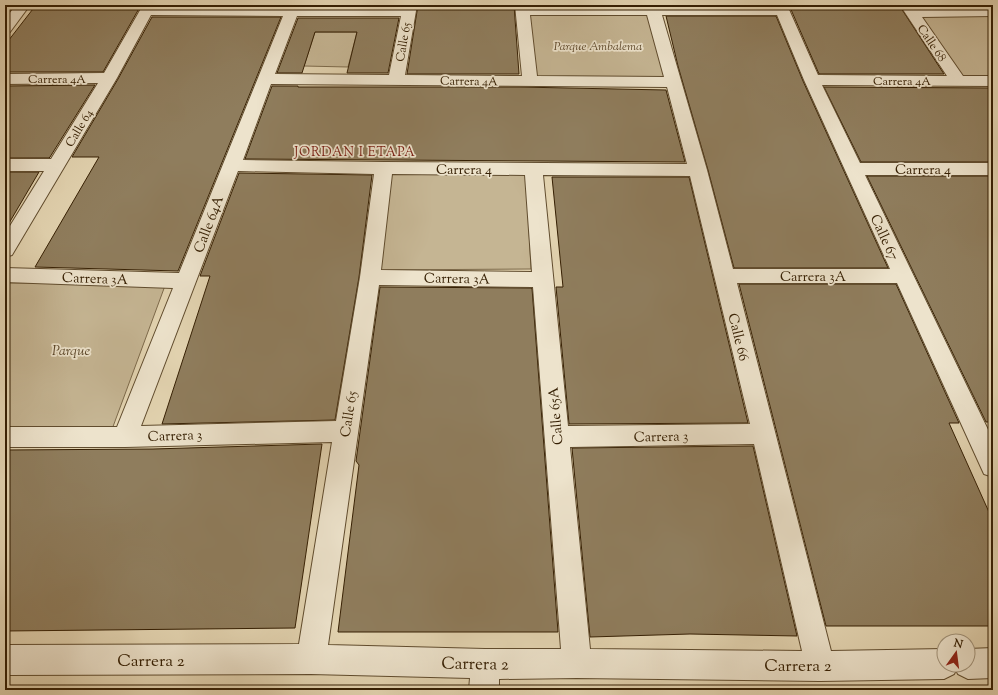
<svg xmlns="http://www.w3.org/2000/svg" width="998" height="695" font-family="'Sorts Mill Goudy',serif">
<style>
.green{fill:#c5b593;stroke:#7d6a4b}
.building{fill:#8f7d5d;stroke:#351f03}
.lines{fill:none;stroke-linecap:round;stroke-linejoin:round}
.minor-casing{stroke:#604c2e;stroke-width:2}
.minor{fill:#ede3cc;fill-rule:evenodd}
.labels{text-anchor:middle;stroke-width:3.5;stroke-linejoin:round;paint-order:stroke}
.far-street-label{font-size:12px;fill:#351f03;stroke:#ede3cc}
.far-park-label{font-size:12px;font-style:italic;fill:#594427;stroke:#ede3cc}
.far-neighbourhood-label{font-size:13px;letter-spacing:1px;fill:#7a1f14;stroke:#ede3cc}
.street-label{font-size:14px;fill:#351f03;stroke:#ede3cc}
.park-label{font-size:14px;font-style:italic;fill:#594427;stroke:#ede3cc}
.near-street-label{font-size:17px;fill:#351f03;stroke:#ede3cc}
</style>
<rect width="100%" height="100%" fill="#e3d4b1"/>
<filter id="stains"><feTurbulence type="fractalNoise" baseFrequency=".005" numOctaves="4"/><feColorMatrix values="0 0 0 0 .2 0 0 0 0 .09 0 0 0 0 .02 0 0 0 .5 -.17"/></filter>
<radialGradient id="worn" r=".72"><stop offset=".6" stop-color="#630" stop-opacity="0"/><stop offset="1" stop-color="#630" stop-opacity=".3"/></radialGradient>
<!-- green -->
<g class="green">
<path d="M 993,12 L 993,81 L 958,81 L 912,13 Z"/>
<path d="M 649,13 L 667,80 L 535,80 L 529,14 Z"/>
<path d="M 315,32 L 357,32 L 348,67 L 304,66 Z"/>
<path d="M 526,172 L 531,269 L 377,270 L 389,173 Z"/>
<path d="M 7,283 L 166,283 L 111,432 L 5,432 L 5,287 Z"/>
</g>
<!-- building -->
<g class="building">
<path d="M 36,5 L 141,5 L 103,72 L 5,72 L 5,45 Z"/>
<path d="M 158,5 L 401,5 L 401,6 Z"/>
<path d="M 418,5 L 514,5 L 519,74 L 407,74 Z"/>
<path d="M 789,5 L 899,5 L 944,74 L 819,74 Z"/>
<path d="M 666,16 L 776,16 L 803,81 L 888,268 L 734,268 L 708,170 L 678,66 Z"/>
<path d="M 152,17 L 281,17 L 178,271 L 35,267 L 99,157 L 72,157 L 118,79 Z"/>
<path d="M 298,18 L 399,18 L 388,73 L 347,73 L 357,32 L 315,32 L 302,73 L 277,73 Z"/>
<path d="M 5,85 L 5,86 L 95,85 L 50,157 L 49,158 L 5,158 Z"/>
<path d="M 272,86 L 298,86 L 298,87 L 519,87 L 666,90 L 685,162 L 245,159 Z"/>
<path d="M 824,87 L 993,88 L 993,162 L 861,162 Z"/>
<path d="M 5,172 L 39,172 L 5,230 Z"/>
<path d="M 239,173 L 372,175 L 359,277 L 335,420 L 162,424 L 210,276 L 200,276 Z"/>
<path d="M 867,176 L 993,176 L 993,422 L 986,422 Z"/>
<path d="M 552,177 L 689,177 L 748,423 L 569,424 L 556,287 L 563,287 Z"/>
<path d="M 739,284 L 896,284 L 959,423 L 949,423 L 993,521 L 993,626 L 826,626 Z"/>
<path d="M 380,287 L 532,288 L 558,632 L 338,632 L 359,465 L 356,461 Z"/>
<path d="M 322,444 L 295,628 L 5,631 L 5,450 L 153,449 Z"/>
<path d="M 753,446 L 797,636 L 690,634 L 590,637 L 572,448 Z"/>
</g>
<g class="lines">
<!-- minor casing -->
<g class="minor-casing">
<g id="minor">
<path d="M 16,5 L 30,5 L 10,32 L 5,33 L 5,19 Z"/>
<path d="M 143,5 L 157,5 L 156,7 L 402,8 L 403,5 L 417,5 L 405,75 L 522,76 L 515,5 L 529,5 L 529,7 L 774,7 L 773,5 L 787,5 L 818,75 L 947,76 L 900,5 L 914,5 L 917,9 L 993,8 L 993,16 L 922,17 L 963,76 L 993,76 L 993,86 L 822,85 L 860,163 L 993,163 L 993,175 L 865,175 L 993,440 L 993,477 L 984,474 L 897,283 L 737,283 L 831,651 L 944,649 L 944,665 L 968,665 L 968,649 L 993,648 L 993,678 L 968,679 L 958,674 L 956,670 L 954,674 L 944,679 L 820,681 L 577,678 L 499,679 L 499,690 L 469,690 L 470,678 L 311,674 L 5,675 L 5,645 L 299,644 L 332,442 L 125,447 L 5,447 L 5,427 L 117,427 L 173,288 L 5,282 L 5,268 L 179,273 L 283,16 L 151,15 L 117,78 L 12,255 L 5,257 L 5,234 L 44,171 L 5,171 L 5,159 L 51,159 L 98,83 L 5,84 L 5,74 L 104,73 ZM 530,15 L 647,15 L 664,77 L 537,76 ZM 662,15 L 777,15 L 804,80 L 890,269 L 733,269 L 707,170 ZM 297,16 L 401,16 L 389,75 L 275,74 ZM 271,84 L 667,87 L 687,164 L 384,162 L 243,160 ZM 238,171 L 374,174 L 360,277 L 336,421 L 141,426 ZM 392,174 L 525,175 L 532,272 L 381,270 ZM 543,175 L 690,176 L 750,424 L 568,426 ZM 379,285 L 533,287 L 561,649 L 485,649 L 328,645 ZM 754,444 L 802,651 L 590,649 L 570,447 Z"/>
</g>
</g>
<!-- minor -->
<use href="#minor" class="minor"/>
</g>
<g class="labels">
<!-- far-street labels -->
<g class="far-street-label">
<text transform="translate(403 42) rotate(-80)" y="4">Calle 65</text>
<text transform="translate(932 43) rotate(56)" y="4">Calle 68</text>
<text x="57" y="83">Carrera 4A</text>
<text transform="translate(469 81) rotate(1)" y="4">Carrera 4A</text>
<text x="902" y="85">Carrera 4A</text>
<text transform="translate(79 128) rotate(-59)" y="4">Calle 64</text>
</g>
<!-- far-park labels -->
<g class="far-park-label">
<text x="598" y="50">Parque Ambalema</text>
</g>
<!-- far-neighbourhood labels -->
<g class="far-neighbourhood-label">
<text x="355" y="156">JORDAN I ETAPA</text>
</g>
<!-- street labels -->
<g class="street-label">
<text x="464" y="174">Carrera 4</text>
<text x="923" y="174">Carrera 4</text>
<text transform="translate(208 224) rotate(-69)" y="5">Calle 64A</text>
<text transform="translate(885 237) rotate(65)" y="5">Calle 67</text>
<text x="813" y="281">Carrera 3A</text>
<text transform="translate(95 278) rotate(2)" y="5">Carrera 3A</text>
<text transform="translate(457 278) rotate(1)" y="5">Carrera 3A</text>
<text transform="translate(739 337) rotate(76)" y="5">Calle 66</text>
<text transform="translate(348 414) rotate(-81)" y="5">Calle 65</text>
<text transform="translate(555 416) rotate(-95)" y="5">Calle 65A</text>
<text transform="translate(175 435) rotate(-2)" y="5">Carrera 3</text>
<text transform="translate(661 436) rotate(-1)" y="5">Carrera 3</text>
</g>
<!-- park labels -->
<g class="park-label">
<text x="71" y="355">Parque</text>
</g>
<!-- near-street labels -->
<g class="near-street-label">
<text x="151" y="666">Carrera 2</text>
<text transform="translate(475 663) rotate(1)" y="6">Carrera 2</text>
<text x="798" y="671">Carrera 2</text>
</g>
</g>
<!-- margin -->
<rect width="998" height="695" fill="none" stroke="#e3d4b1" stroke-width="20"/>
<rect x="6" y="6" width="986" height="683" fill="none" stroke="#351f03" stroke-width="2"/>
<rect x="10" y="10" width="978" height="675" fill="none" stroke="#351f03"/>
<!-- north arrow -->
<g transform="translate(956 653) rotate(14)"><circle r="19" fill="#ede3cc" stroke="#a3957c"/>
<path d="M0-3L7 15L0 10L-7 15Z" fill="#8f2418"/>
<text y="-6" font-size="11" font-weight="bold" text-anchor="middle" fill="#351f03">N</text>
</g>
<rect width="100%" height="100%" filter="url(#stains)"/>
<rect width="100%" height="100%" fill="url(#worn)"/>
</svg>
